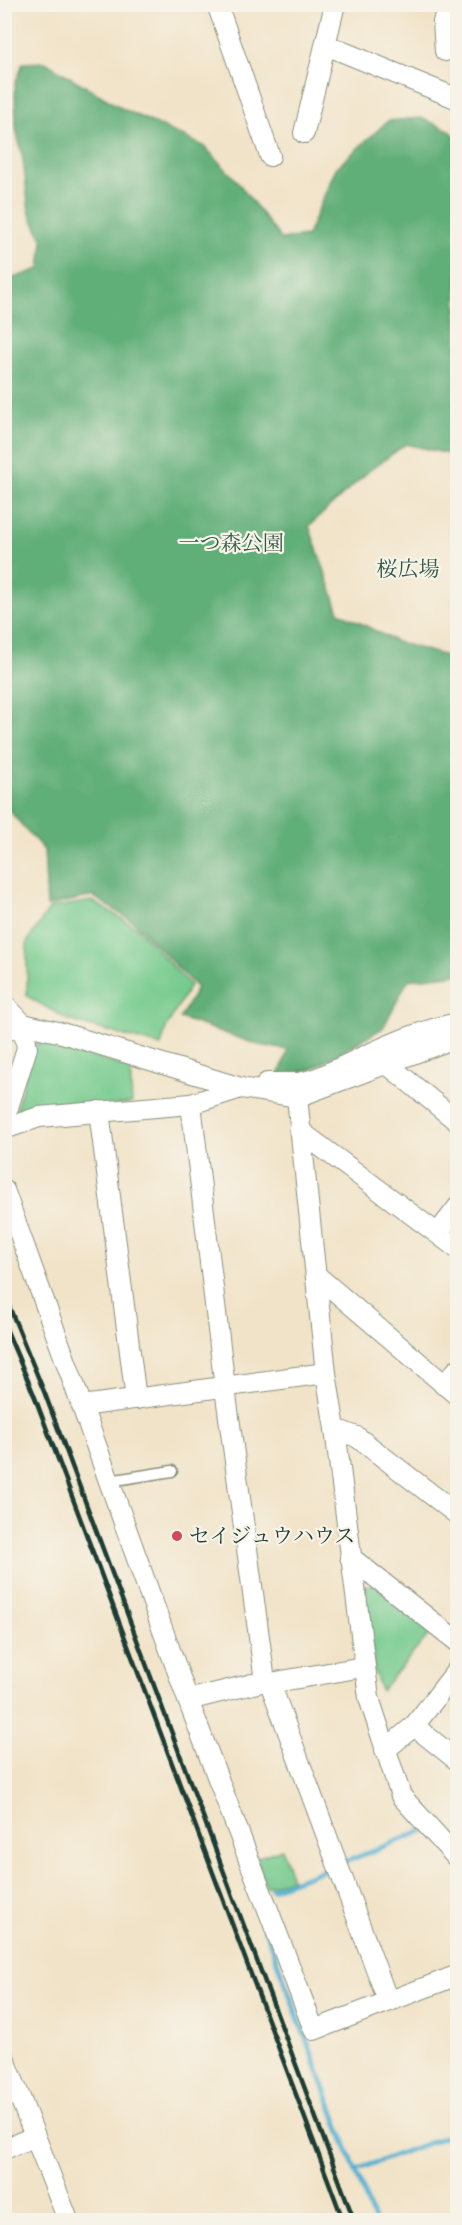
<svg xmlns="http://www.w3.org/2000/svg" width="462" height="2225" font-family="'Gentium Book Plus','Noto Serif JP',serif">
<style>
.green{fill:#75ca8d;stroke:#4a8460;stroke-width:1.5}
.forest{fill:#60ae78;stroke:#407656;stroke-width:1.5}
.lines{fill:none;stroke-linecap:round;stroke-linejoin:round}
.stream{stroke:#53b1d2;stroke-width:5}
.lane-casing{stroke:#88907e;stroke-width:13}
.street-casing{stroke:#88907e;stroke-width:22}
.lane{stroke:#fff;stroke-width:10}
.street{stroke:#fff;stroke-width:20}
.rail{stroke:#1f3d34;stroke-width:4.5}
.poi-dot{fill:#d1495b;stroke:#f7f3e8;stroke-width:2}
.labels{text-anchor:middle;stroke-width:4.5;stroke-linejoin:round;paint-order:stroke}
.park-label{font-size:21px;fill:#305946;stroke:#f7f3e8}
.poi-label{font-size:21px;fill:#1f3d34;stroke:#f7f3e8;text-anchor:start}
</style>
<rect width="100%" height="100%" fill="#f7f3e8"/>
<filter id="ink" filterUnits="userSpaceOnUse"><feTurbulence type="fractalNoise" baseFrequency=".0167" numOctaves="2"/><feDisplacementMap in="SourceGraphic" scale="12" xChannelSelector="R" yChannelSelector="G"/><feConvolveMatrix kernelMatrix="1 2 1 2 8 2 1 2 1" color-interpolation-filters="sRGB"/></filter>
<filter id="wash" filterUnits="userSpaceOnUse"><feTurbulence type="fractalNoise" baseFrequency=".008" numOctaves="4" result="noise"/><feDisplacementMap in="SourceGraphic" scale="24" xChannelSelector="R" yChannelSelector="G"/><feGaussianBlur stdDeviation="1.35" result="paint"/><feColorMatrix in="noise" values="0 0 0 0 0 0 0 0 0 0 0 0 0 0 0 0 0 1.4 0 .05"/><feComposite in="paint" operator="in"/></filter>
<g filter="url(#wash)">
<rect width="100%" height="100%" fill="#f1e3c8"/>
<!-- green -->
<g class="green">
<path d="M 92,901 L 136,927 L 190,985 L 166,1028 L 161,1046 L 68,1020 L 27,996 L 27,942 L 50,908 Z"/>
<path d="M 39,1042 L 130,1068 L 132,1103 L 24,1114 L 15,1113 L 34,1046 Z"/>
<path d="M 376,1585 L 431,1632 L 381,1691 L 374,1671 L 364,1586 Z"/>
<path d="M 282,1849 L 292,1879 L 266,1887 L 256,1858 Z"/>
</g>
<!-- forest -->
<path class="forest" d="M 45,62 L 123,109 L 204,146 L 236,180 L 281,239 L 307,236 L 336,168 L 388,121 L 421,118 L 449,130 L 457,138 L 457,456 L 406,444 L 369,471 L 309,526 L 339,612 L 397,642 L 457,659 L 457,974 L 408,980 L 383,1028 L 311,1070 L 279,1075 L 288,1050 L 259,1045 L 180,1018 L 197,988 L 135,923 L 93,896 L 47,906 L 44,850 L 5,806 L 4,281 L 40,269 L 43,240 L 29,212 L 23,160 L 16,128 L 15,84 L 23,63 Z"/>
<g class="lines">
<!-- stream -->
<g class="stream">
<path d="M 345,1862 L 425,1830"/>
<path d="M 272,1889 L 327,1869"/>
<path d="M 252,1895 L 374,2220"/>
<path d="M 356,2170 L 458,2132"/>
</g>
</g>
</g>
<g filter="url(#ink)">
<g class="lines">
<!-- lane casing -->
<g class="lane-casing">
<path id="lane" d="M 109,1481 L 172,1471"/>
</g>
<!-- street casing -->
<g class="street-casing">
<g id="street">
<path d="M 217,4 L 270,156"/>
<path d="M 448,4 L 443,22 L 445,51 L 458,48"/>
<path d="M 326,45 L 458,99"/>
<path d="M 304,133 L 335,4"/>
<path d="M 4,1004 L 23,1024 L 62,1033 L 241,1088 L 297,1097 L 450,1040 L 458,1040"/>
<path d="M 4,1032 L 23,1024 L 27,1048 L 4,1120"/>
<path d="M 387,1064 L 458,1122"/>
<path d="M 267,1083 L 299,1083 L 315,1079 C 361,1059 408,1032 458,1023"/>
<path d="M 297,1097 L 326,1373 L 335,1429 L 369,1698 L 401,1796 L 458,1859"/>
<path d="M 191,1104 L 225,1388 L 265,1681"/>
<path d="M 99,1111 L 136,1399"/>
<path d="M 4,1129 L 39,1117 L 191,1104 L 241,1088"/>
<path d="M 300,1131 L 458,1249"/>
<path d="M 4,1190 L 188,1700 L 314,2030 L 458,1975"/>
<path d="M 438,1233 L 458,1207"/>
<path d="M 316,1275 L 458,1396"/>
<path d="M 444,1385 L 458,1369"/>
<path d="M 82,1406 L 326,1373"/>
<path d="M 335,1429 L 357,1437 L 458,1515"/>
<path d="M 350,1557 L 458,1642"/>
<path d="M 270,1683 L 388,2001"/>
<path d="M 188,1700 L 265,1681 L 270,1683 L 363,1667"/>
<path d="M 414,1726 L 458,1761"/>
<path d="M 385,1750 L 414,1726 L 458,1669"/>
<path d="M 4,2057 L 68,2220"/>
<path d="M 4,2149 L 34,2137"/>
</g>
</g>
<!-- lane -->
<use href="#lane" class="lane"/>
<!-- street -->
<use href="#street" class="street"/>
<!-- rail -->
<g class="rail">
<path d="M 4,1294 L 45,1394 L 354,2220"/>
<path d="M 4,1324 L 34,1395 L 343,2220"/>
</g>
</g>
</g>
<!-- markers -->
<circle class="poi-dot" cx="177" cy="1536" r="6"/>
<g class="labels">
<!-- park labels -->
<g class="park-label">
<text x="231" y="550">一つ森公園</text>
<text x="408" y="576">桜広場</text>
</g>
<!-- poi labels -->
<g class="poi-label">
<text x="189" y="1543">セイジュウハウス</text>
</g>
</g>
<!-- margin -->
<rect width="462" height="2225" fill="none" stroke="#f7f3e8" stroke-width="24"/>
</svg>
